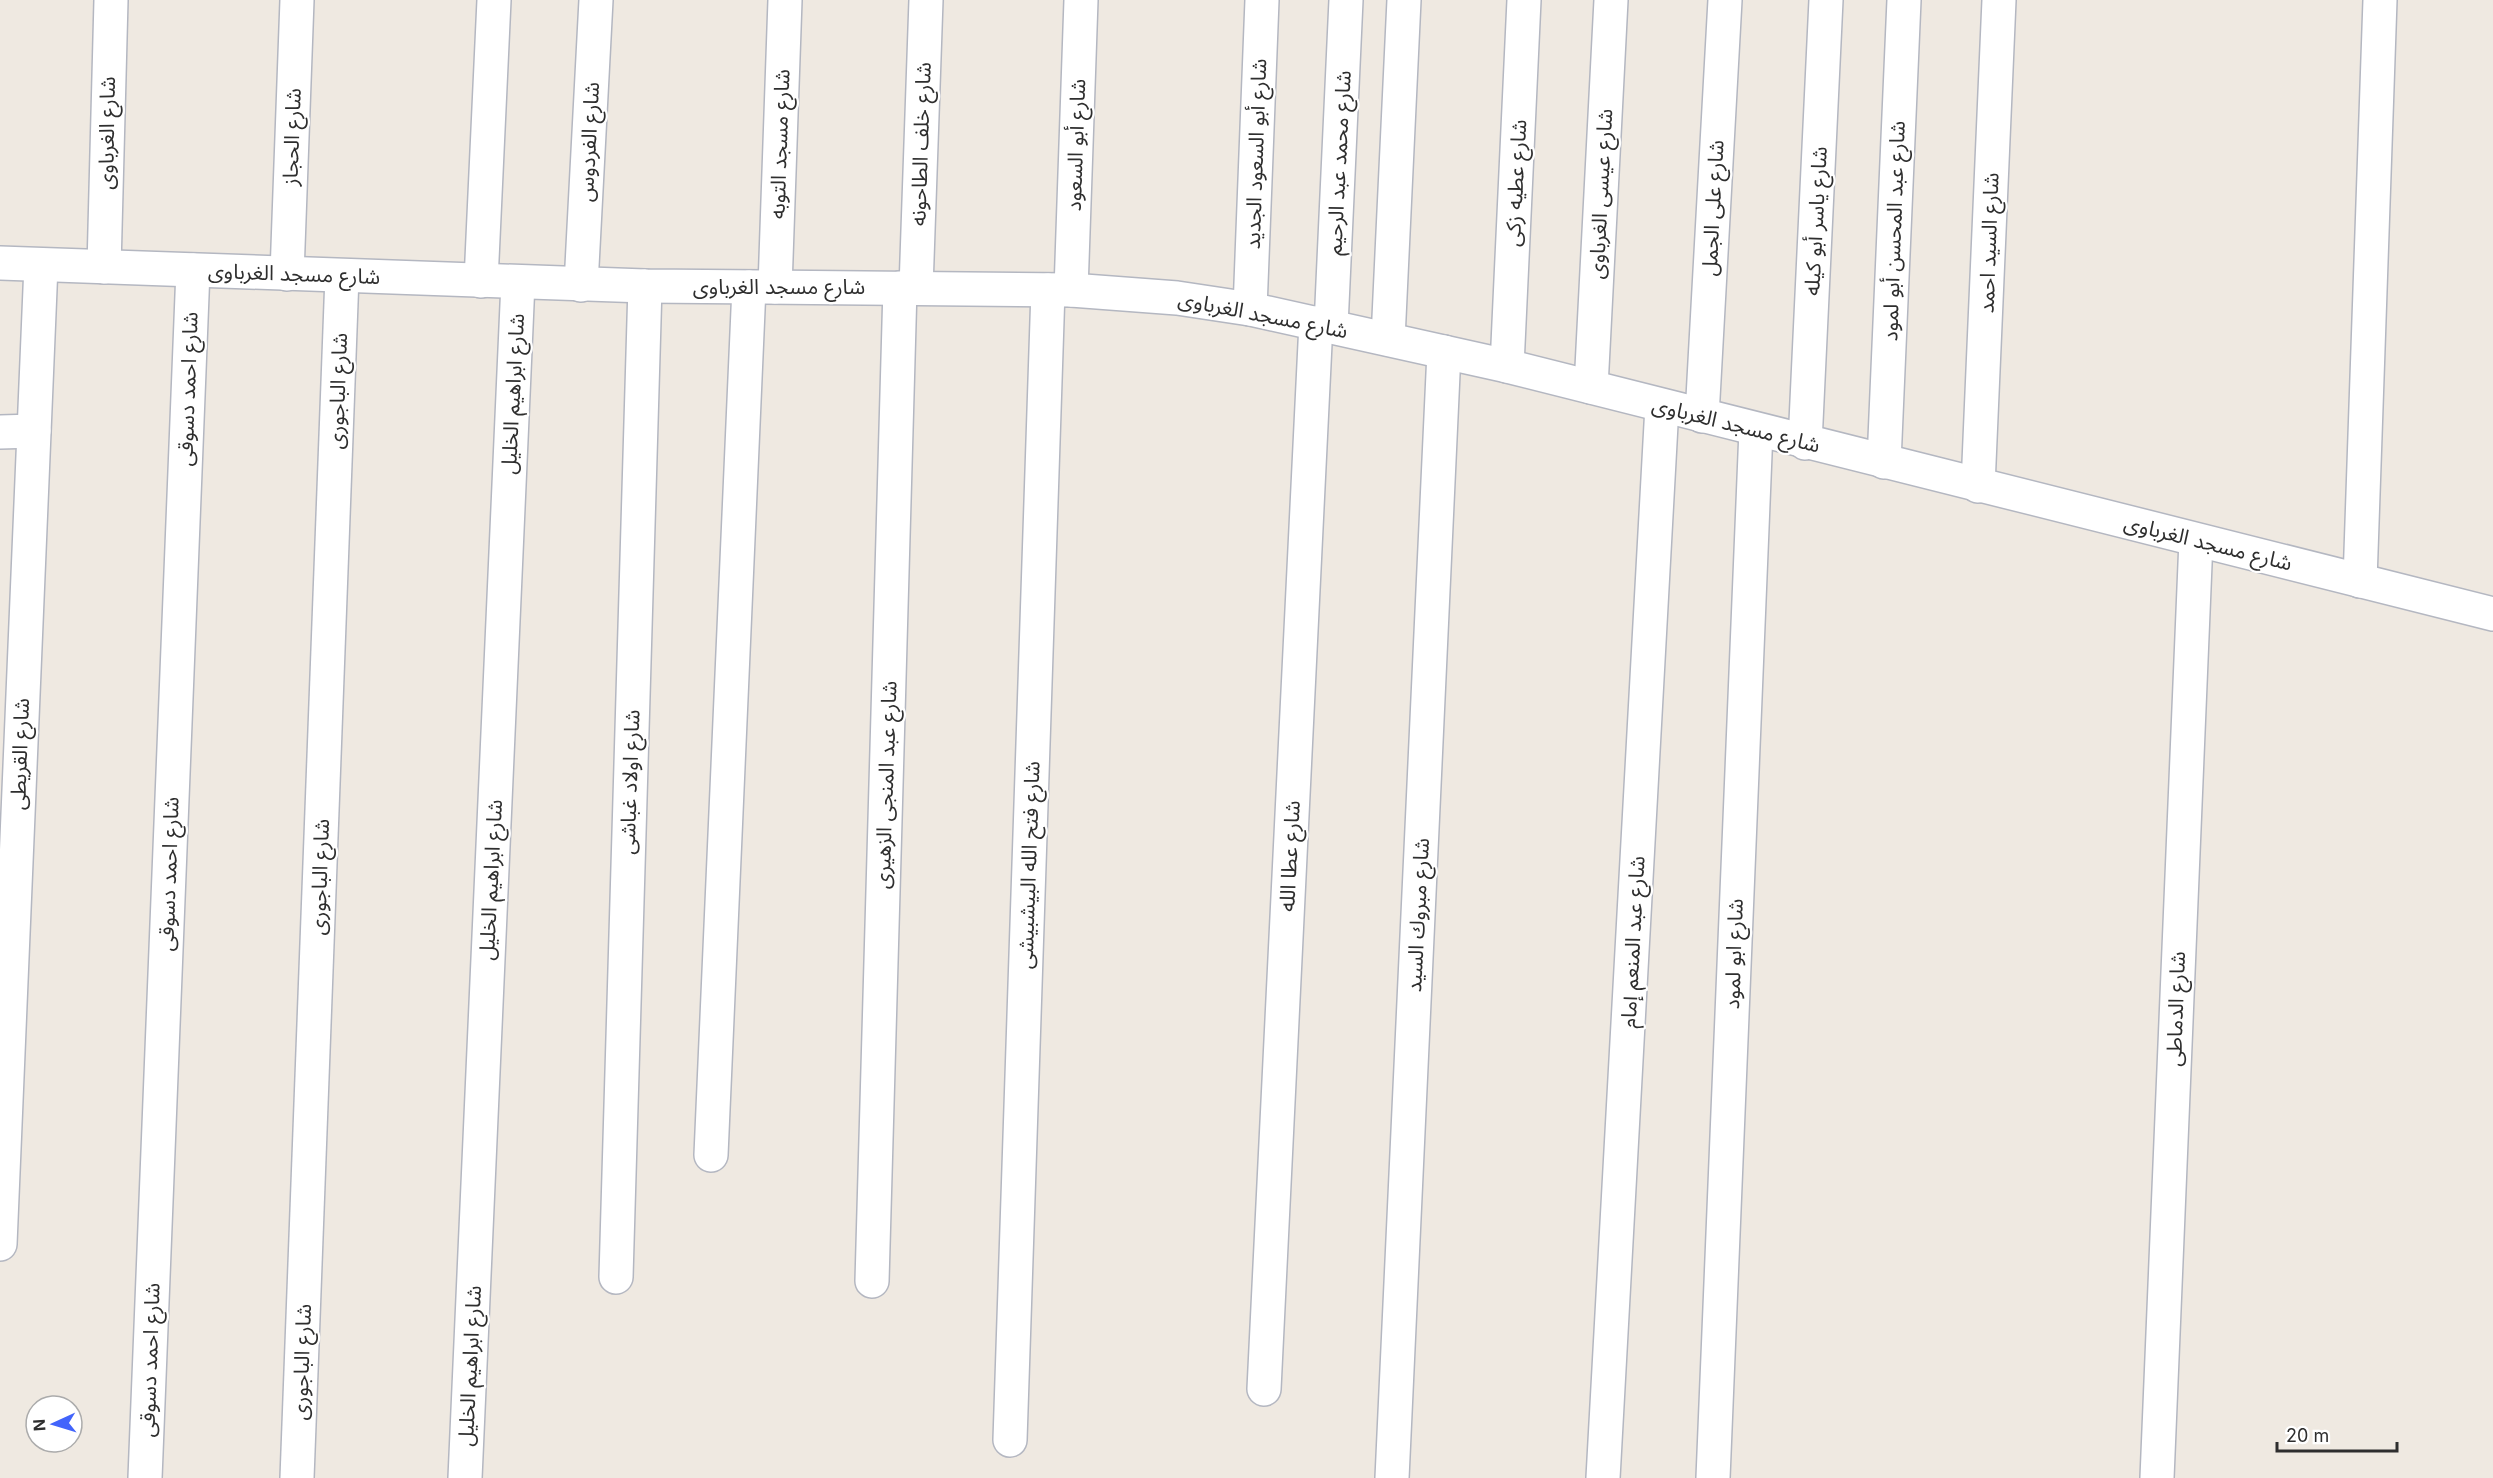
<svg xmlns="http://www.w3.org/2000/svg" width="2493" height="1478" font-family="Inter,'Noto Sans Arabic',sans-serif">
<style>
.lines{fill:none;stroke-linecap:round;stroke-linejoin:round}
.street-casing{stroke:#b4b7c1;stroke-width:36}
.street{stroke:#fff;stroke-width:33}
.labels{text-anchor:middle;stroke-width:4.5;stroke-linejoin:round;paint-order:stroke}
.street-label{font-size:21px;fill:#2e2e2e;stroke:#fff}
</style>
<rect width="100%" height="100%" fill="#efe9e1"/>
<g class="lines">
<!-- street casing -->
<g class="street-casing">
<g id="street">
<path d="M 0,263 L 645,286 L 1071,290 L 1177,298 L 1250,309 L 1507,366 L 2493,614"/>
<path d="M 104,267 L 111,0"/>
<path d="M 287,274 L 297,0"/>
<path d="M 481,281 L 494,0"/>
<path d="M 581,285 L 596,0"/>
<path d="M 775,287 L 785,0"/>
<path d="M 916,288 L 926,0"/>
<path d="M 1071,290 L 1081,0"/>
<path d="M 1250,309 L 1262,0"/>
<path d="M 1331,326 L 1346,0"/>
<path d="M 1388,339 L 1404,0"/>
<path d="M 1507,366 L 1524,0"/>
<path d="M 1591,387 L 1611,0"/>
<path d="M 1702,416 L 1725,0"/>
<path d="M 0,432 L 34,431"/>
<path d="M 1805,443 L 1826,0"/>
<path d="M 1884,462 L 1904,0"/>
<path d="M 1978,486 L 1999,0"/>
<path d="M 2360,581 L 2380,0"/>
<path d="M 711,1155 L 749,287"/>
<path d="M 0,1244 L 41,265"/>
<path d="M 616,1277 L 645,286"/>
<path d="M 872,1281 L 900,288"/>
<path d="M 1264,1389 L 1316,323"/>
<path d="M 1010,1440 L 1048,290"/>
<path d="M 145,1478 L 193,270"/>
<path d="M 297,1478 L 342,276"/>
<path d="M 465,1478 L 518,282"/>
<path d="M 1392,1478 L 1444,352"/>
<path d="M 1603,1478 L 1662,406"/>
<path d="M 1713,1478 L 1756,430"/>
<path d="M 2157,1478 L 2196,540"/>
</g>
</g>
<!-- street -->
<use href="#street" class="street"/>
</g>
<g class="labels">
<!-- street labels -->
<g class="street-label">
<text transform="translate(107 133) rotate(-89)" y="7">شارع الغرباوى</text>
<text transform="translate(292 137) rotate(-88)" y="7">شارع الحجاز</text>
<text transform="translate(589 142) rotate(-87)" y="7">شارع الفردوس</text>
<text transform="translate(780 144) rotate(-88)" y="7">شارع مسجد التوبه</text>
<text transform="translate(921 144) rotate(-88)" y="7">شارع خلف الطاحونه</text>
<text transform="translate(1076 145) rotate(-88)" y="7">شارع أبو السعود</text>
<text transform="translate(1256 154) rotate(-88)" y="7">شارع أبو السعود الجديد</text>
<text transform="translate(1339 163) rotate(-87)" y="7">شارع محمد عبد الرحيم</text>
<text transform="translate(1516 183) rotate(-87)" y="7">شارع عطيه زكى</text>
<text transform="translate(1601 194) rotate(-87)" y="7">شارع عيسى الغرباوى</text>
<text transform="translate(1713 208) rotate(-87)" y="7">شارع على الجمل</text>
<text transform="translate(1816 221) rotate(-87)" y="7">شارع ياسر أبو كيله</text>
<text transform="translate(1894 231) rotate(-88)" y="7">شارع عبد المحسن أبو لمود</text>
<text transform="translate(1989 243) rotate(-88)" y="7">شارع السيد احمد</text>
<text transform="translate(294 274) rotate(2)" y="7">شارع مسجد الغرباوى</text>
<text x="779" y="294">شارع مسجد الغرباوى</text>
<text transform="translate(1263 315) rotate(11)" y="7">شارع مسجد الغرباوى</text>
<text transform="translate(188 389) rotate(-88)" y="7">شارع احمد دسوقى</text>
<text transform="translate(338 391) rotate(-88)" y="7">شارع الباجورى</text>
<text transform="translate(513 394) rotate(-87)" y="7">شارع ابراهيم الخليل</text>
<text transform="translate(1736 425) rotate(14)" y="7">شارع مسجد الغرباوى</text>
<text transform="translate(2208 543) rotate(14)" y="7">شارع مسجد الغرباوى</text>
<text transform="translate(20 754) rotate(-88)" y="7">شارع القريطى</text>
<text transform="translate(630 782) rotate(-88)" y="7">شارع اولاد غباشى</text>
<text transform="translate(886 785) rotate(-88)" y="7">شارع عبد المنجى الزهيرى</text>
<text transform="translate(1290 856) rotate(-87)" y="7">شارع عطا الله</text>
<text transform="translate(1029 865) rotate(-88)" y="7">شارع فتح الله البيشبيشى</text>
<text transform="translate(169 874) rotate(-88)" y="7">شارع احمد دسوقى</text>
<text transform="translate(320 877) rotate(-88)" y="7">شارع الباجورى</text>
<text transform="translate(491 880) rotate(-87)" y="7">شارع ابراهيم الخليل</text>
<text transform="translate(1418 915) rotate(-87)" y="7">شارع مبروك السيد</text>
<text transform="translate(1633 942) rotate(-87)" y="7">شارع عبد المنعم إمام</text>
<text transform="translate(1734 954) rotate(-88)" y="7">شارع ابو لمود</text>
<text transform="translate(2176 1009) rotate(-88)" y="7">شارع الدماطى</text>
<text transform="translate(150 1360) rotate(-88)" y="7">شارع احمد دسوقى</text>
<text transform="translate(302 1362) rotate(-88)" y="7">شارع الباجورى</text>
<text transform="translate(470 1366) rotate(-87)" y="7">شارع ابراهيم الخليل</text>
</g>
</g>
<!-- north arrow -->
<g transform="translate(54 1424) rotate(266)"><circle r="28" fill="#ffffff" stroke="#ababab" stroke-width="1.5"/>
<path d="M0-4.5L10 22L0 15L-10 22Z" fill="#4264fb"/>
<text y="-9" font-size="16" font-weight="bold" text-anchor="middle" fill="#2e2e2e">N</text>
</g>
<!-- scale -->
<path d="M2277 1442v9h120v-9" fill="none" stroke="#2e2e2e" stroke-width="3"/>
<text x="2286" y="1442" font-size="18" fill="#2e2e2e" stroke="#ffffff" stroke-width="4.5" paint-order="stroke">20 m</text>
</svg>
